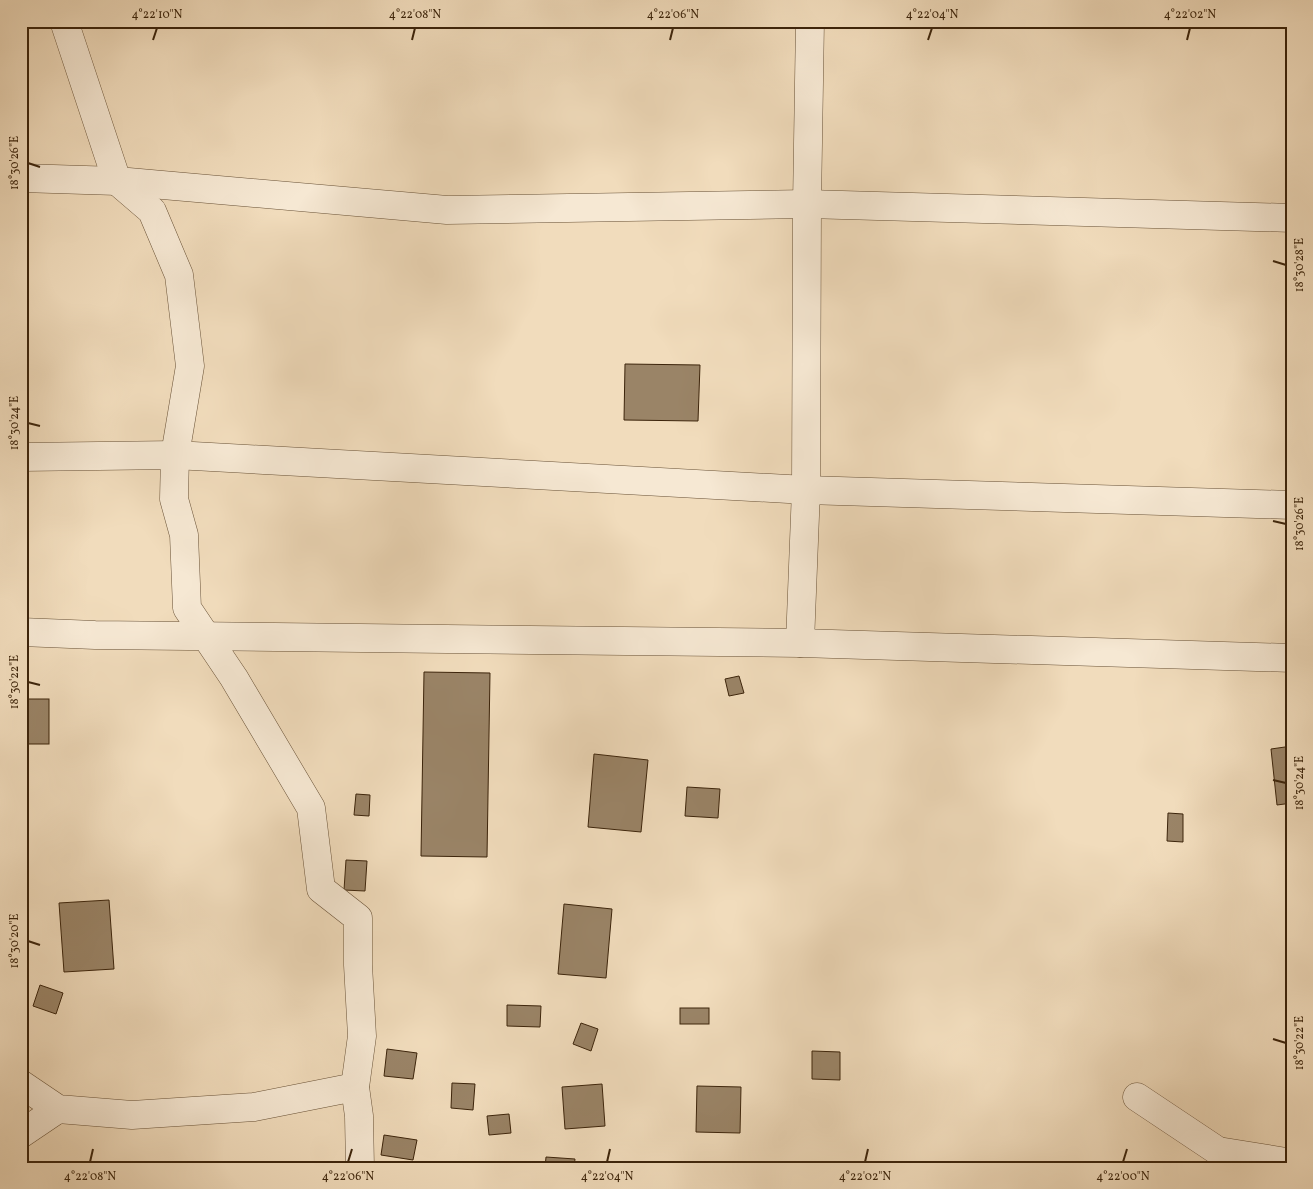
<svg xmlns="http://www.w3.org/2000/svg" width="1313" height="1189" font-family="Vollkorn,serif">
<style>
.building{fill:#9a8467;stroke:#3c240b}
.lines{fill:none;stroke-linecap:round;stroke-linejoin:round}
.minor-casing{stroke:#695237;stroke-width:29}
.minor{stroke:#f6e8d3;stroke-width:28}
.ticks{fill:none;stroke:#3c240b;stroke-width:2}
.neatline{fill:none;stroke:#3c240b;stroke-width:2}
.ticks-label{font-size:12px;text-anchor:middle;fill:#3c240b}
</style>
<rect width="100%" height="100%" fill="#f1dcbc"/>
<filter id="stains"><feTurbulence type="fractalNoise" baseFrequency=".004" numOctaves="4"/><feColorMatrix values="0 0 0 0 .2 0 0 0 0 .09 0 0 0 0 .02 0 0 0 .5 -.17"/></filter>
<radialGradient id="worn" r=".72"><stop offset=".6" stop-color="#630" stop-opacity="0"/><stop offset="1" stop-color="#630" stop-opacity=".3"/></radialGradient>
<!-- building -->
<g class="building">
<path d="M 625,364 L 700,365 L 698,421 L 624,420 Z"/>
<path d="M 424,672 L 490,673 L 487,857 L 421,856 Z"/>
<path d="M 739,676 L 744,693 L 729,696 L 725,679 Z"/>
<rect x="21" y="699" width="28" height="45"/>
<path d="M 1292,746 L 1292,803 L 1277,805 L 1271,749 Z"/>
<path d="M 594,754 L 648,760 L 641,832 L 588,827 Z"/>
<path d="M 687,787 L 720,789 L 718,818 L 685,816 Z"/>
<path d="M 356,794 L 370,795 L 369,816 L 354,815 Z"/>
<path d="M 1168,813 L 1183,814 L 1183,842 L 1167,841 Z"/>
<path d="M 346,860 L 367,861 L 365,891 L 344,890 Z"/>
<path d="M 109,900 L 114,969 L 64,972 L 59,903 Z"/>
<path d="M 564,904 L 612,909 L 606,978 L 558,974 Z"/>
<path d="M 40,985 L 63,993 L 56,1014 L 33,1006 Z"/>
<path d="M 507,1005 L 541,1006 L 540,1027 L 507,1026 Z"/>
<rect x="680" y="1008" width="29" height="16"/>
<path d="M 581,1023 L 598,1029 L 591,1051 L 573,1044 Z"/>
<path d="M 387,1049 L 417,1053 L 413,1079 L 384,1076 Z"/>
<path d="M 812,1051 L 840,1052 L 840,1080 L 812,1079 Z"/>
<path d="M 452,1083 L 475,1084 L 473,1110 L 451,1108 Z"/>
<path d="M 602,1084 L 605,1126 L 565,1129 L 562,1087 Z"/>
<path d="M 697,1086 L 741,1087 L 740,1133 L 696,1132 Z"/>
<path d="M 509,1114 L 511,1133 L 489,1135 L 487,1116 Z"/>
<path d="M 384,1135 L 417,1140 L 413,1160 L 381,1155 Z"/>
<path d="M 546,1157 L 575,1159 L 574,1168 L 545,1168 Z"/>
</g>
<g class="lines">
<!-- minor casing -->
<g class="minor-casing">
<g id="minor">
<path d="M 64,21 L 117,181 L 152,211 L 179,275 L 190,366 L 175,455 L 174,499 L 184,535 L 187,608 L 234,678 L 311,808 L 321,889 L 358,918 L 358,965 L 362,1036 L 355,1087 L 359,1116 L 360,1168"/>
<path d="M 21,178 L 117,181 L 447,210 L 807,204 L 1292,218"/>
<path d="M 21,457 L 175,455 L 806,490 L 1292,505"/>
<path d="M 21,632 L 95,635 L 800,643 L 1292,658"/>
<path d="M 800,643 L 806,490 L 807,204 L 810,21"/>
<path d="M 21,1084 L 58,1109 L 132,1115 L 254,1107 L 355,1087"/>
<path d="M 1137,1097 L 1218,1151 L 1292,1163"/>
<path d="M 21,1134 L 58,1109"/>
</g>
</g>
<!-- minor -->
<use href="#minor" class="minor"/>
</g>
<!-- ticks -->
<path class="ticks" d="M 153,40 L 157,28M 412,40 L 415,28M 670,40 L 673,28M 928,40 L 932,28M 1187,40 L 1190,28M 28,163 L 40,167M 1273,261 L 1286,265M 28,423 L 40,426M 1273,521 L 1286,524M 28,682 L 40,685M 1273,780 L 1286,783M 28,941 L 40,945M 1273,1039 L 1286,1043M 90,1162 L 93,1149M 348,1162 L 352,1149M 607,1162 L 610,1149M 865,1162 L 868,1149M 1123,1162 L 1127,1149"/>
<!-- margin -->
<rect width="1313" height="1189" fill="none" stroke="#f1dcbc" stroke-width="55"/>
<rect x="28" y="28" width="1258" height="1134" class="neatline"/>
<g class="ticks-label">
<text x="157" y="18">4°22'10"N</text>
<text x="415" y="18">4°22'08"N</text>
<text x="673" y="18">4°22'06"N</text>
<text x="932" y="18">4°22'04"N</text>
<text x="1190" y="18">4°22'02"N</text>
<text transform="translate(14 163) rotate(-90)" y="4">18°30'26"E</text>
<text transform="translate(1299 265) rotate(-90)" y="4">18°30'28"E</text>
<text transform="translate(14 423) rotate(-90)" y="4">18°30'24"E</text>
<text transform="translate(1299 524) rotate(-90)" y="4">18°30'26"E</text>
<text transform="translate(14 682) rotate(-90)" y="4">18°30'22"E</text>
<text transform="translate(1299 783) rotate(-90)" y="4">18°30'24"E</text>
<text transform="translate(14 941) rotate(-90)" y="4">18°30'20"E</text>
<text transform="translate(1299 1043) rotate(-90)" y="4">18°30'22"E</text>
<text x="90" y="1180">4°22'08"N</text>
<text x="348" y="1180">4°22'06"N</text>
<text x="607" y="1180">4°22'04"N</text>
<text x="865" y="1180">4°22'02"N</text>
<text x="1123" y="1180">4°22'00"N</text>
</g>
<rect width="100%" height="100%" filter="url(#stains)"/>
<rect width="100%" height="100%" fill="url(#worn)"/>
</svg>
